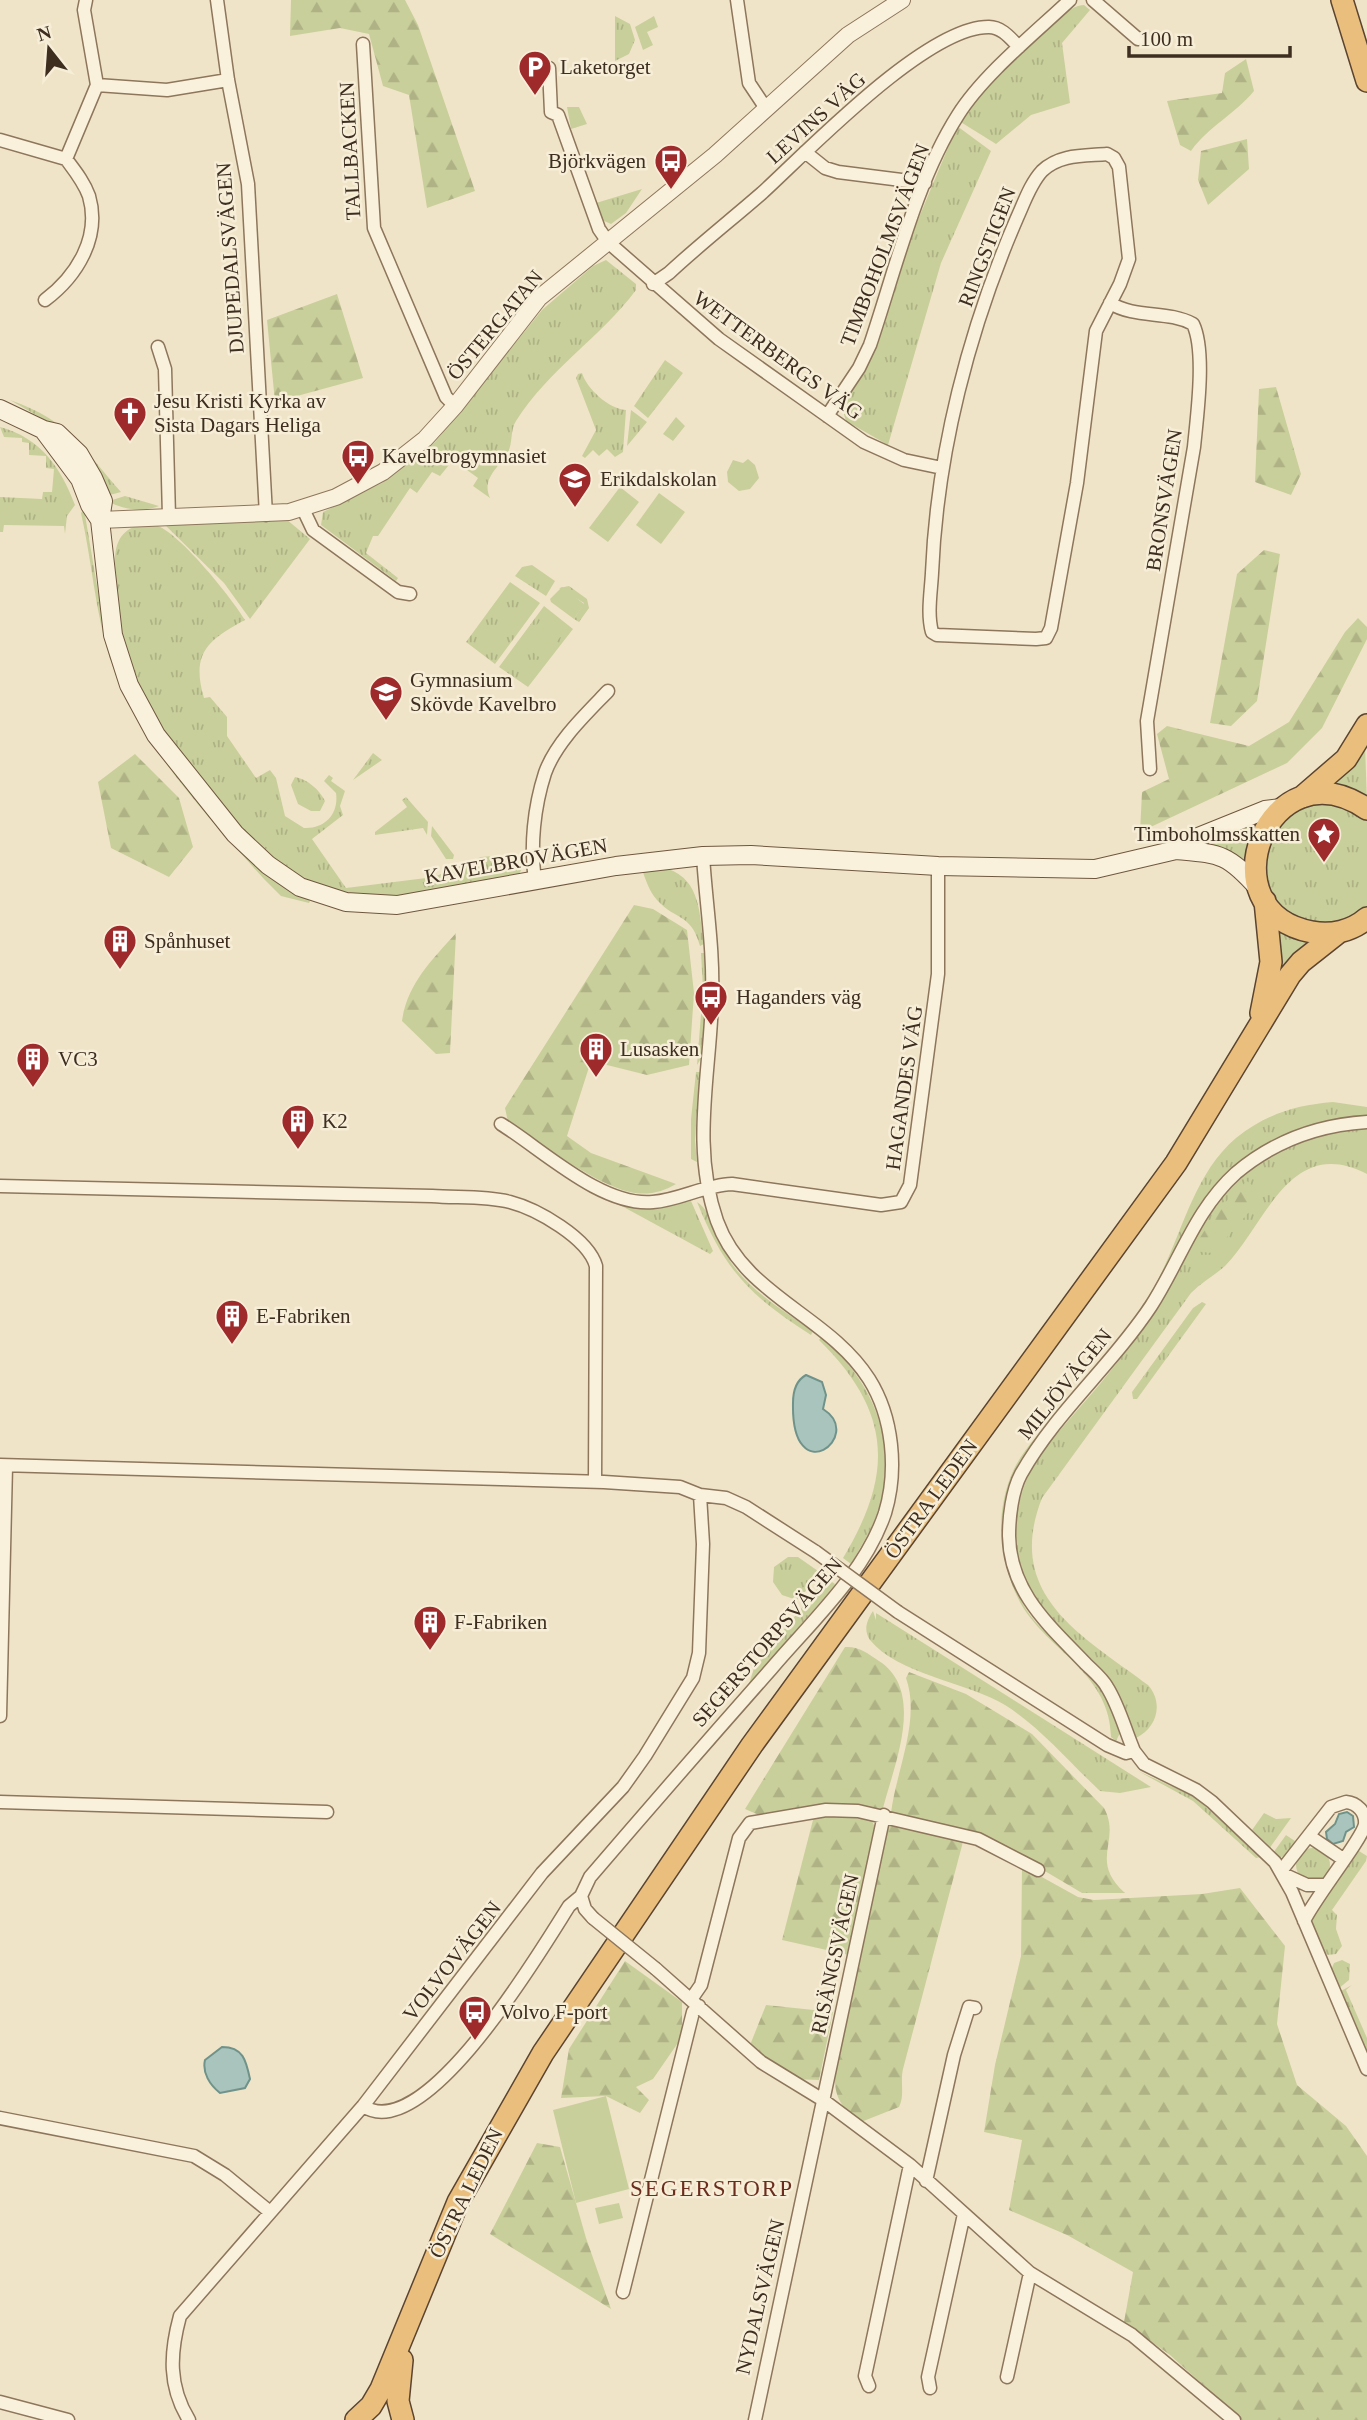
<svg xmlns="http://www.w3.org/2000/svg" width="1367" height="2420" font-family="'Times New Roman',serif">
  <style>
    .grass { fill: url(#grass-tufts) }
    .forest { fill: url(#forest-firs) }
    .park { fill: #c9cf9b }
    .water { fill: #a9c4bc; stroke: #6f938a; stroke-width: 2 }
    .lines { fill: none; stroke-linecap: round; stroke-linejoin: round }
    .minor-casing { stroke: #8d765c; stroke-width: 15 }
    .tertiary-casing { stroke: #8d765c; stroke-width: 18 }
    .secondary-casing { stroke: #6f573f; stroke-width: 20 }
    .trunk-casing { stroke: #5b4430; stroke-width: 24 }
    .minor { stroke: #faf1dc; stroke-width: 12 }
    .tertiary { stroke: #faf1dc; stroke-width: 16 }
    .secondary { stroke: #faf1dc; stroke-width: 18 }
    .trunk { stroke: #eabe7c; stroke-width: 21 }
    .minor-bridge-casing { stroke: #8d765c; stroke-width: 15; stroke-linecap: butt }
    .minor-bridge { stroke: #faf1dc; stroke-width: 12 }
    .labels { text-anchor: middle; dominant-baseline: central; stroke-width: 5; stroke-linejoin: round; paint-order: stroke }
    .poi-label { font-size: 21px; fill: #3d2e20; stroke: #f7eed8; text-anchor: start }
    .street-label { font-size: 21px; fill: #3d2e20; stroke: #f7eed8 }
    .neighbourhood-label { font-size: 23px; letter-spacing: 2px; fill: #6b2e1e; stroke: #f7eed8 }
  </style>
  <defs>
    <pattern id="grass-tufts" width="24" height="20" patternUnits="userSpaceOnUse" patternTransform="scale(1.75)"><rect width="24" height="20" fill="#c9cf9b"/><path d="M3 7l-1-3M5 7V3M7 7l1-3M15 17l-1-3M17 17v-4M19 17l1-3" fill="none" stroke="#aeb285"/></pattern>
    <pattern id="forest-firs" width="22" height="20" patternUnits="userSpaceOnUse" patternTransform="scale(1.75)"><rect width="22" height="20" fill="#c9cf9b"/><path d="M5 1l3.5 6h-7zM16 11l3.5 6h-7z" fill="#aeb285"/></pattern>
  </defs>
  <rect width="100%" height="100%" fill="#f0e4c8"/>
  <!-- grass -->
  <path class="grass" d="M1084 5 1090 10 1062 43 1070 103 1031 115 996 144 959 121C977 96 1056 5 1084 5Z
    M615 16 630 24 635 40 629 54 615 61Z
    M567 107H579L587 124 571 129Z
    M957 126 991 151 941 263 888 445 846 421 841 405Z
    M642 189 626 213 611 224 602 220 596 203Z
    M606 260 636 284V290C601 337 548 370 516 421 510 430 513 443 508 452 499 468 481 478 490 498L473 486 478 478 453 460 440 476 432 472 417 493 410 488 378 536H373L366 553 398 578 396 581 321 525 323 512 382 483 435 442 542 310 593 266Z
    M665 360 683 373 648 418 634 406Z
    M582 373C587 389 609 409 626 410L623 452 615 457 607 449 599 456 593 450 585 458 582 456 596 430 576 378 578 374Z
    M10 400C70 421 82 448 121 492L106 496 55 426Z
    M631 410 647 422 627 446Z
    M0 427C41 438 61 468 75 505L67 516 65 534 64 526 4 525 3 532H0V497L42 499 43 492H52L54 469 46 468V456L29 455V443L22 442V438L4 437Z
    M125 496 159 506C146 512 120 510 109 501Z
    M84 509 103 621 207 809 264 873 310 901 309 903 281 896 264 879C207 816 137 742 110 659 95 612 92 561 81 513Z
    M286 519 310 539 250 619 224 583 163 523 258 522Z
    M142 524C146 524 154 524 158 526 181 535 232 598 245 620 207 640 191 654 204 698L210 697 227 717V736L256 778 270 770 276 778 285 816 304 828C325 829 339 814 336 793L324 781 329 775 333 778 331 781 345 791 340 806 343 815 312 839 346 888 434 877 481 857 516 854 525 863 517 878C466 888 395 910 344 897 284 881 248 838 210 791 158 726 110 661 114 573 115 549 115 531 142 524Z
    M532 565 555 581 546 596 515 576 522 567Z
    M510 582 540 603 495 664 466 642Z
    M569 586 587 599 589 608 579 622 574 619 584 603 559 588Z
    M544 606 573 629 528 687 499 667Z
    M1365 744 1367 803 1330 790 1332 780Z
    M373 753 382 760 353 780Z
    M295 777C307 779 320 790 325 801L320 811H311L298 804 291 785Z
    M406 797 428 822 427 835 423 828 375 835V832L407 807 402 800Z
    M1331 800 1367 817V911L1327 928 1287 916 1263 883 1264 841 1291 809Z
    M1267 814 1250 866 1195 845Z
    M432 826 454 855 453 859H446L431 836Z
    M668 869C701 880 699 914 704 944L700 946C691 913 676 921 657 900 649 891 646 880 642 870Z
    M1279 923 1324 937 1275 986Z
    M701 953H705L707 977 703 1055 697 1065 703 989Z
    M696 1072H700L695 1140 697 1162 691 1159V1119Z
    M1333 1102 1367 1107V1117C1291 1122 1223 1161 1185 1229 1173 1250 1165 1274 1152 1295 1108 1363 1056 1428 1008 1493 1011 1523 1008 1557 1015 1585 1025 1625 1070 1650 1095 1680 1107 1696 1113 1715 1120 1733L1116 1741 1111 1737C1110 1676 1054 1654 1024 1609 1012 1590 1005 1566 1002 1544 999 1520 1003 1493 1013 1471 1024 1447 1045 1428 1061 1408 1091 1371 1124 1335 1149 1295 1181 1245 1189 1178 1236 1138 1266 1114 1296 1105 1333 1102Z
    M1367 1128V1174C1290 1134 1266 1224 1225 1266 1215 1275 1201 1283 1191 1293L1042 1498C1004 1595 1081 1635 1148 1685 1164 1703 1157 1728 1136 1738 1121 1722 1118 1694 1105 1676 1087 1651 1060 1633 1041 1610 1004 1566 1011 1504 1037 1457 1072 1415 1116 1370 1144 1324 1165 1291 1180 1254 1201 1221 1239 1165 1300 1132 1367 1128Z
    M691 1201 713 1251 710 1254 618 1204 646 1209Z
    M697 1202C714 1213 720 1246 732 1264 753 1293 784 1311 813 1331L811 1335C749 1295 725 1271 697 1202Z
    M1202 1302 1206 1304 1137 1399H1133L1132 1392 1193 1308Z
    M821 1337C870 1378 897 1436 881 1501 876 1524 862 1544 851 1564L843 1558C894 1473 892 1412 819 1340Z
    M788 1557H798L818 1571 814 1573 822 1574 797 1600 782 1595 773 1582 774 1567Z
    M826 1578 835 1584 833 1588 749 1684 755 1665Z
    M873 1611 876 1620V1613L1151 1787 1120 1793 1100 1791C1070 1763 1040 1727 1005 1705 969 1683 897 1674 870 1640 863 1630 867 1620 873 1611Z
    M1138 1771 1195 1797 1261 1857 1256 1858 1193 1801Z
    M1264 1813 1276 1819 1291 1818 1269 1849 1252 1830Z
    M1286 1835 1295 1841 1296 1846 1288 1856 1280 1857 1273 1853Z
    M1296 1865a17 17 0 1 1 34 0a17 17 0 1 1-34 0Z
    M1359 1851 1367 1856 1366 1861 1332 1910 1337 1915 1336 1929 1342 1946 1336 1954 1328 1955C1317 1949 1310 1925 1312 1913L1354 1852Z
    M1342 1960 1350 1964 1349 1980 1338 1989 1331 1970 1334 1963Z
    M1352 1985 1346 1990 1367 2038V2055L1339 1992Z"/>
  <!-- forest -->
  <path class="forest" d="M291 0H405L418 25 475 191 427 208 409 95 383 86 369 34 340 28 290 36Z
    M1246 59 1254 91C1235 114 1208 127 1191 151L1180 145 1167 101 1222 93 1225 73Z
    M1247 139 1249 169 1208 205 1198 180 1201 151Z
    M337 294 363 378 275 402 267 320Z
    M1276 387 1301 474 1291 495 1255 482 1259 389Z
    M1264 550 1280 554 1257 701 1231 726 1210 723 1237 574Z
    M1358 618 1367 627V639L1322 728 1287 763 1140 832 1142 792 1169 779 1157 734 1167 726 1249 746 1289 722 1345 632Z
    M135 754 179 798 193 847 169 877 111 848 98 782Z
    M634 905 653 909 687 930 694 993 689 1065 647 1075 591 1061 567 1136 591 1153 676 1184C663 1192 647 1196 630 1192 594 1184 541 1143 508 1122L505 1108Z
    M456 933 450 1053 436 1054 402 1021C407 984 432 960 456 933Z
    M1247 1181 1264 1195 1213 1253 1192 1251C1208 1224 1223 1201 1247 1181Z
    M845 1647C859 1646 867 1653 879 1661 927 1692 893 1767 882 1812L814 1808 759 1815 745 1809Z
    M909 1672 966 1694 1032 1734 1104 1808C1122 1841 1088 1860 1125 1893H1082L1009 1850 891 1813C896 1771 921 1720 906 1678Z
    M856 1814 871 1819 877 1831 849 1955 782 1940 814 1816Z
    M890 1820 964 1838 903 2069C900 2082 905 2095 899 2107L861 2122C837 2104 835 2097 834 2067Z
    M1022 1866 1078 1897 1094 1900 1202 1894 1240 1888 1285 1946 1277 2024 1297 2085 1346 2126 1367 2156V2420H1242L1170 2355 1124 2322 1133 2272 1067 2235 1009 2210 1022 2140 984 2132 995 2065 1021 1956Z
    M625 1961 682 2002V2037L653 2079 636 2087 649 2100 640 2113 606 2096 561 2098 569 2049Z
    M766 2005 833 2012 819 2080 793 2079 750 2045Z
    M537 2143 560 2147 586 2238 611 2309 490 2234Z"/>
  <!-- park -->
  <path class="park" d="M654 16 658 27 647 32 653 45 643 50 635 27Z
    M676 417 685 426 673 441 663 434Z
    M748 459 755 465 759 478 750 489 739 491 728 482 727 472 733 460 743 463Z
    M620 487 639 502 608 542 589 528Z
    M659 493 685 512 661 544 636 525Z
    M562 587 584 604 574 619 551 602 550 599Z
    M546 613 567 628 543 660 522 644Z
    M606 2096 629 2189 576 2203 553 2110Z
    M619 2203 623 2218 599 2224 595 2208Z"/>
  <!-- water -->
  <path class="water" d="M806 1375 822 1382 826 1395 823 1409C866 1436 791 1493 793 1403 793 1392 795 1381 806 1375Z
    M1347 1812 1353 1816 1354 1827 1346 1832 1343 1841 1333 1844 1327 1839 1326 1832 1335 1824 1339 1814Z
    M222 2047C243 2047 246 2060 250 2079L245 2088 220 2093C210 2085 202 2073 205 2060Z"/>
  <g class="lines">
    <defs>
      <path id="minor" d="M217 0 228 80 248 184 266 515
        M737 0 749 83 765 107
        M1093 0 1138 39
        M363 44 374 228 446 397 455 406
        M549 68 551 112 558 115 599 229 608 242 719 339 864 442 904 460 942 468
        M97 85 167 90 228 80
        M0 140 66 159C75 171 84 182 89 196 101 237 77 276 45 300
        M805 152 825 168 838 172 925 183
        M1107 154 1114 158 1119 167 1129 259 1120 284 1096 331 1077 483 1051 628 1046 638 1036 639 937 635 932 632C927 614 931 592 932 573 937 452 969 329 1017 218 1024 203 1030 184 1042 171 1060 154 1084 156 1107 154Z
        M66 159 97 85 84 10 86 0
        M653 284 669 273C699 245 731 220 762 193 808 151 927 26 989 27 1002 27 1011 39 1019 47
        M1110 303C1136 319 1167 310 1193 324 1206 351 1197 416 1194 447L1147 721 1150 769
        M158 347 165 369 169 516
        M827 416 859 368 870 345C895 271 916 181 958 115 983 75 1035 33 1070 0
        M303 509 313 530 398 592 410 594
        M535 881C530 846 534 807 545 773 556 742 586 714 608 691
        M501 1124C543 1150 602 1207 653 1202 680 1200 704 1185 732 1184L881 1205 901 1202 910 1185 938 974V866
        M0 1186 432 1196C457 1198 485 1196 510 1202 537 1209 588 1238 596 1266L595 1482
        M0 1465 604 1482 680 1487 700 1495 726 1498 746 1507 816 1552
        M898 1612 1107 1745 1126 1753 1134 1751 1144 1764 1196 1790 1212 1802 1275 1862 1292 1892 1367 2069
        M0 1716 6 1466
        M1134 1751C1125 1730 1119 1706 1107 1687 1102 1678 1093 1671 1086 1664 1050 1626 1010 1593 1009 1536 1009 1517 1012 1491 1021 1474 1056 1412 1112 1365 1151 1306 1180 1261 1195 1210 1236 1173 1274 1141 1318 1125 1367 1122
        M0 1802 327 1812
        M1309 1836 1343 1859
        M1281 1871 1331 1807 1346 1802C1357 1803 1366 1812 1365 1824 1363 1838 1314 1899 1304 1921
        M1283 1874 1307 1885H1324
        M593 1918 585 1909 581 1896 590 1877C650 1807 711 1737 772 1668 812 1621 865 1573 885 1513 898 1470 893 1417 869 1379 828 1315 744 1296 717 1221 691 1147 710 1075 712 1000 714 951 706 904 703 856
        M656 1969 761 2062 823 2100 910 2165 1030 2273 1132 2335 1234 2420
        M692 1998 701 1985 739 1838 750 1823 826 1810 858 1811 978 1839 1038 1870
        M363 2106C425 2147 541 1950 569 1906L581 1896
        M0 2118 194 2156 225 2175 270 2212
        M926 2181 954 2055 969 2007 975 2008
        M623 2292 693 2012 699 2006
        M1007 2377 1030 2273
        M869 2386 865 2376 910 2165
        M930 2388 928 2377 964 2214
        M0 2402 68 2420
        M189 2420C168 2386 170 2353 180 2316L363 2106 542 1873 623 1787 645 1756 693 1678 699 1653 703 1544 700 1495
        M755 2420 884 1815"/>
      <path id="tertiary" d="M100 520 289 512 336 497 383 472 425 439 455 406 539 298 715 155 848 35 902 0"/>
      <path id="secondary" d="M0 409 44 430 57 433 79 454 93 478 103 501 100 520 113 635 129 685 156 735 235 834 268 865 300 887 346 902 397 905 616 866 703 856 751 855 938 866 1095 869 1176 850 1193 839 1265 810 1281 808
        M45 432 80 479 90 505 100 520
        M1176 850C1220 854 1227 853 1258 888"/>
      <path id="trunk" d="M1342 0 1367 81
        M1302 797 1346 759 1367 725
        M1367 809C1268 742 1203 912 1312 932 1331 936 1352 931 1367 918
        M1261 1013 1271 962 1265 901
        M402 2360 398 2401 403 2420
        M356 2420 371 2406 381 2389 458 2202 543 2053 752 1745 1176 1163 1290 975 1301 962 1339 932"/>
    </defs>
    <!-- minor casing -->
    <use href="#minor" class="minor-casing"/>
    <!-- tertiary casing -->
    <use href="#tertiary" class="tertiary-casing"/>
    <!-- secondary casing -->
    <use href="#secondary" class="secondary-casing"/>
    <!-- trunk casing -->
    <use href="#trunk" class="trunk-casing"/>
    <!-- minor -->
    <use href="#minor" class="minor"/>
    <!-- tertiary -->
    <use href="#tertiary" class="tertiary"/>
    <!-- secondary -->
    <use href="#secondary" class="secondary"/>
    <!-- trunk -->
    <use href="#trunk" class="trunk"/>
    <defs>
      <path id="minor-bridge" d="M816 1552 898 1612
        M593 1918 656 1969"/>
    </defs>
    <!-- minor-bridge casing -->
    <use href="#minor-bridge" class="minor-bridge-casing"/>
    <!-- minor-bridge -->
    <use href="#minor-bridge" class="minor-bridge"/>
  </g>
  <!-- icons -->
  <defs>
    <symbol id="parking-pin" viewBox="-11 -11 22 30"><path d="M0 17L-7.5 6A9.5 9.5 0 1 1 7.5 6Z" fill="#9e2a2b" stroke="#f7eed8"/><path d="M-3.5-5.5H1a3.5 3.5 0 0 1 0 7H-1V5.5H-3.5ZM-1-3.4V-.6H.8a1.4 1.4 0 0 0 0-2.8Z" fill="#fff"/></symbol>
    <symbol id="bus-pin" viewBox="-11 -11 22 30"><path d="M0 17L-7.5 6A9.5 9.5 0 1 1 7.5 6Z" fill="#9e2a2b" stroke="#f7eed8"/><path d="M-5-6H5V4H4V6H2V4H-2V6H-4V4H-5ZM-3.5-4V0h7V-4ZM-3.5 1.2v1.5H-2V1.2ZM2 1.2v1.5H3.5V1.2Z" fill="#fff"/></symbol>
    <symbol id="church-pin" viewBox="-11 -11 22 30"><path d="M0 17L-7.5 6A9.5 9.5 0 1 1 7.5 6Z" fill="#9e2a2b" stroke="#f7eed8"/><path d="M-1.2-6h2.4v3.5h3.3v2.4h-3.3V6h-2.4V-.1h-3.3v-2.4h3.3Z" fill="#fff"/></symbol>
    <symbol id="school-pin" viewBox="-11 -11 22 30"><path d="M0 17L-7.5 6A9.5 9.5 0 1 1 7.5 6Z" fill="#9e2a2b" stroke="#f7eed8"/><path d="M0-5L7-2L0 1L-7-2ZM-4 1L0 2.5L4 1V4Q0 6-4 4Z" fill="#fff"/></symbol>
    <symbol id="sight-pin" viewBox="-11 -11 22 30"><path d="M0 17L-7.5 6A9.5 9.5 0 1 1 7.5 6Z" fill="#9e2a2b" stroke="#f7eed8"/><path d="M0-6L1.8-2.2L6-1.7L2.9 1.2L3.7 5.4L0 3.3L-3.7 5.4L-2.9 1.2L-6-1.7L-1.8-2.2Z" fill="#fff"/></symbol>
    <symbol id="building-pin" viewBox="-11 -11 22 30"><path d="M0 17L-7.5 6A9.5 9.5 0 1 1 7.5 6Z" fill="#9e2a2b" stroke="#f7eed8"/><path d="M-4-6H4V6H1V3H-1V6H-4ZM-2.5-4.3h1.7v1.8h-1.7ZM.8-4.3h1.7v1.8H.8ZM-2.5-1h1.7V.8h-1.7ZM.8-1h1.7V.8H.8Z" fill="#fff"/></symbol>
  </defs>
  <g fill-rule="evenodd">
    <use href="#parking-pin" x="516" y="48" width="38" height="52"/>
    <use href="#bus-pin" x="652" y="142" width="38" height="52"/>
    <use href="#church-pin" x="111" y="394" width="38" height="52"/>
    <use href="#bus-pin" x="339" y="437" width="38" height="52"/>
    <use href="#school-pin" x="556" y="460" width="38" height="52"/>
    <use href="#school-pin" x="367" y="673" width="38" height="52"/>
    <use href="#sight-pin" x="1305" y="815" width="38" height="52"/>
    <use href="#building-pin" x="101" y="922" width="38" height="52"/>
    <use href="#bus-pin" x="692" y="978" width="38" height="52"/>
    <use href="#building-pin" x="577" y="1030" width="38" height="52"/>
    <use href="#building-pin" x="14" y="1040" width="38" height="52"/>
    <use href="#building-pin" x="279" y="1102" width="38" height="52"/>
    <use href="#building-pin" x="213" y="1297" width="38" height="52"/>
    <use href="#building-pin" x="411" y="1603" width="38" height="52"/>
    <use href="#bus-pin" x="456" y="1993" width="38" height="52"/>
  </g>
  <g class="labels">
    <!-- poi labels -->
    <g class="poi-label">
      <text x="560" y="67">Laketorget</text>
      <text x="646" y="161" text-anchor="end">Björkvägen</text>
      <text x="154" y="401">Jesu Kristi Kyrka av<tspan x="154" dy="24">Sista Dagars Heliga</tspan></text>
      <text x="382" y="456">Kavelbrogymnasiet</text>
      <text x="600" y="479">Erikdalskolan</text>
      <text x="410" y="680">Gymnasium<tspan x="410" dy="24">Skövde Kavelbro</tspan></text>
      <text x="1300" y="834" text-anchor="end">Timboholmsskatten</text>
      <text x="144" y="941">Spånhuset</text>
      <text x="736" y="997">Haganders väg</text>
      <text x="620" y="1049">Lusasken</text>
      <text x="58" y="1059">VC3</text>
      <text x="322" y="1121">K2</text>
      <text x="256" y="1316">E-Fabriken</text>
      <text x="454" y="1622">F-Fabriken</text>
      <text x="500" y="2012">Volvo F-port</text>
    </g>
    <!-- street labels -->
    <g class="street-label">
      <text transform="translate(816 118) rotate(-42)">LEVINS VÄG</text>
      <text transform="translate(350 151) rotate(-93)">TALLBACKEN</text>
      <text transform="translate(885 245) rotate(-69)">TIMBOHOLMSVÄGEN</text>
      <text transform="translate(987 247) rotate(-69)">RINGSTIGEN</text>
      <text transform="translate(230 258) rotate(-94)">DJUPEDALSVÄGEN</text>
      <text transform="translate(495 325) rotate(-50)">ÖSTERGATAN</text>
      <text transform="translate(778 355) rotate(36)">WETTERBERGS VÄG</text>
      <text transform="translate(1164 500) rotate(-81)">BRONSVÄGEN</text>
      <text transform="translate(516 861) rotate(-10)">KAVELBROVÄGEN</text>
      <text transform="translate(904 1088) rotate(-82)">HAGANDES VÄG</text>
      <text transform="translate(1065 1384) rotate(-51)">MILJÖVÄGEN</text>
      <text transform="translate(931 1499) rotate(-54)">ÖSTRA LEDEN</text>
      <text transform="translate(767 1642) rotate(-49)">SEGERSTORPSVÄGEN</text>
      <text transform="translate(835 1954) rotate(-78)">RISÄNGSVÄGEN</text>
      <text transform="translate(452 1961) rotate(-52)">VOLVOVÄGEN</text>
      <text transform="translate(466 2193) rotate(-64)">ÖSTRA LEDEN</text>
      <text transform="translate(760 2297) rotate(-77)">NYDALSVÄGEN</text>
    </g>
    <!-- neighbourhood labels -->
    <g class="neighbourhood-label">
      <text x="712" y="2188">SEGERSTORP</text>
    </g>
  </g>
  <!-- north arrow -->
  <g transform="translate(49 49) rotate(343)" stroke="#f7eed8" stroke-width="5" paint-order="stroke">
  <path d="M0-5L12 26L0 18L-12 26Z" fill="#3d2e20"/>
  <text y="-10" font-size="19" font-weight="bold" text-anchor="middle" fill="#3d2e20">N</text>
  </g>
  <!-- scale -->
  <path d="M1129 46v10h161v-10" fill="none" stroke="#3d2e20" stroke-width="3.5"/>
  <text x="1140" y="46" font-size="21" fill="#3d2e20" stroke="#f7eed8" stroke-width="5" paint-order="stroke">100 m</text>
</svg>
